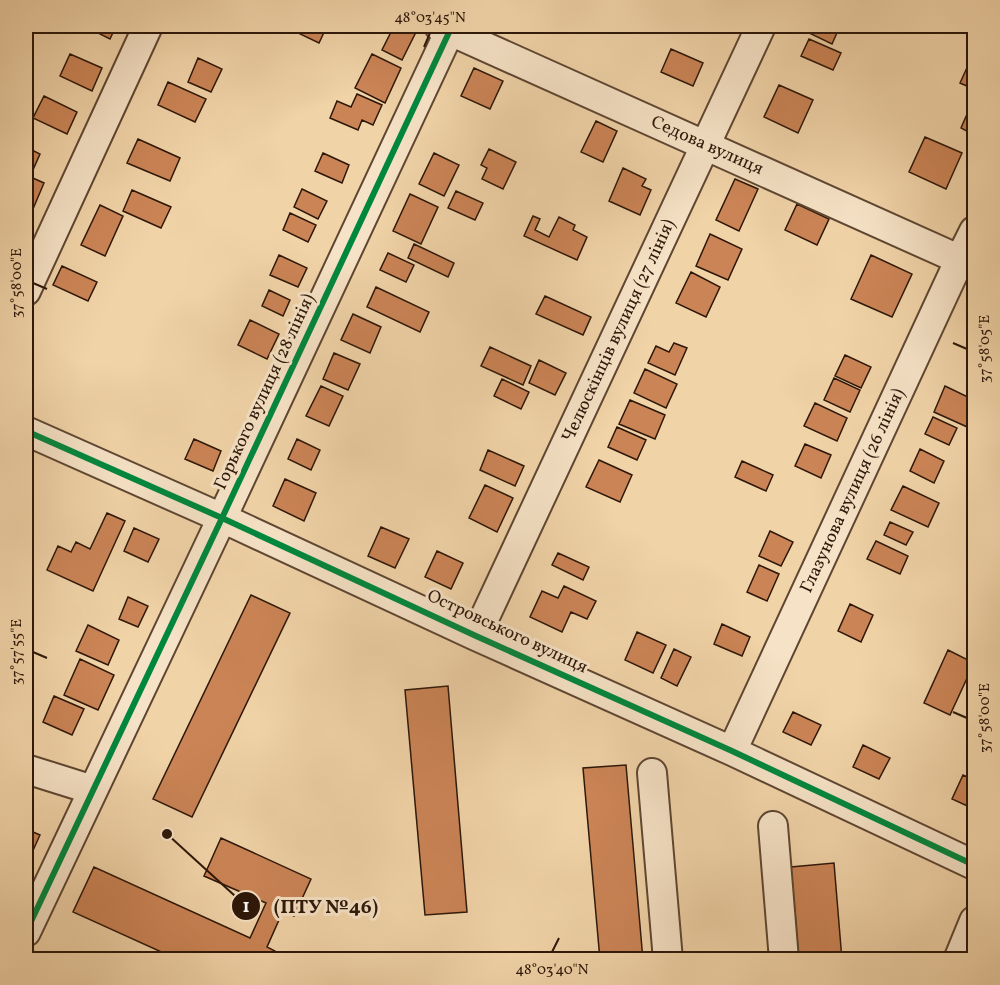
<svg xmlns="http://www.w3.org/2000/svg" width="1000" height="985" font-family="Vollkorn,serif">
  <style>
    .building { fill: #cb8456; stroke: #2d1709; stroke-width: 1.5 }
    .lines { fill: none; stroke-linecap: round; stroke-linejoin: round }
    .minor-casing { stroke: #5e4631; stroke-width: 32 }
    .minor { stroke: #f6e2c6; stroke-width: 28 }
    .cycleway-casing { stroke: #f6e2c6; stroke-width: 10 }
    .cycleway { stroke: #00873e; stroke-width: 6 }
    .ticks { fill: none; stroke: #2d1709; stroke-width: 2 }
    .labels { text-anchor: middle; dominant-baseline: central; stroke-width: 6; stroke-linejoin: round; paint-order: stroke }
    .street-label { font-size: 18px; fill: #2d1709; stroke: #f6e2c6 }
    .leader { fill: none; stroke: #2d1709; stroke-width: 2 }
    .callout-dot { fill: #2d1709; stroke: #f6e2c6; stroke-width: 2 }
    .mark-label { font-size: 18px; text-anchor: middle; font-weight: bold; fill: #fff }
    .callout-label { font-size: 20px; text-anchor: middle; font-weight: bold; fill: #2d1709; stroke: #f6e2c6; stroke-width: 6; stroke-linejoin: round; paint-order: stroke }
    .neatline { fill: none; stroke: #2d1709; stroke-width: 2 }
    .ticks-label { font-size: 15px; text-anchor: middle; fill: #2d1709 }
  </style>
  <rect width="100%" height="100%" fill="#f1d3a8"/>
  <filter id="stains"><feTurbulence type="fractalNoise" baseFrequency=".00333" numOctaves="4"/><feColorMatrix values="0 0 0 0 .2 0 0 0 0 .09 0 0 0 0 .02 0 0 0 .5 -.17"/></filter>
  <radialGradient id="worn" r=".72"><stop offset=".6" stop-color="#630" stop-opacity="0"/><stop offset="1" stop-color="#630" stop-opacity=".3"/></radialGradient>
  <!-- building -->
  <path class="building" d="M89 26H116L110 39 88 28Z
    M301 26H327L319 43 298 33Z
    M394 26H408L417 30 402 60 382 50Z
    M810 26H840L832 44 807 32Z
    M809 39 841 53 833 70 801 56Z
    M671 49 703 63 693 86 661 72Z
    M70 54 102 68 92 91 60 76Z
    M372 54 401 68 385 103 355 88Z
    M198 58 222 69 211 92 188 82Z
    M971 59 974 60V89L960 83Z
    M474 68 503 81 490 109 461 96Z
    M168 82 206 99 195 122 158 105Z
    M779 85 813 100 798 133 764 117Z
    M357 94 382 105 373 125 362 120 358 130 330 118 337 101 351 107Z
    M44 96 77 112 67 134 33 118Z
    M971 105 974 107V135L961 128Z
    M596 121 617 131 603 162 581 152Z
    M925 137 962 153 946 189 909 172Z
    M138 139 180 158 170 181 127 163Z
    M26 147 40 154 32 172 26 170Z
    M489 149 516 162 503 189 482 179 487 168 481 165Z
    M323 153 349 165 342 183 315 171Z
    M434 153 459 165 444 196 419 184Z
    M623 168 646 179 642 186 651 190 640 215 609 201Z
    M26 175 44 183 30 216 26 214Z
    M735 179 758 189 739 231 716 220Z
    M302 189 327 201 318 219 294 207Z
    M132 190 171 207 161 228 123 211Z
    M456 191 483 203 475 220 448 208Z
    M410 194 438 207 421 244 393 231Z
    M797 204 829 219 817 245 785 230Z
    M100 205 123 216 105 256 81 245Z
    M290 213 316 225 308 242 283 230Z
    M533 216 540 219 535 230 549 237 559 217 575 225 573 230 587 237 577 260 524 236Z
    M710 234 742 249 728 280 696 266Z
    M414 244 454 263 448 277 408 258Z
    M388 253 414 265 406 282 380 270Z
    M279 255 307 268 298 287 270 275Z
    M871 255 912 274 892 317 851 299Z
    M62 266 97 282 88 301 53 285Z
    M691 272 720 287 706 317 676 303Z
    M376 287 429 312 420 332 367 307Z
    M269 290 290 300 283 316 262 306Z
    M545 296 591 317 583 335 536 314Z
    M353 314 381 327 370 353 341 340Z
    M250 320 279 334 267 359 238 345Z
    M674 343 687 348 675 375 648 363 656 346 669 352Z
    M490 347 531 366 523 385 481 366Z
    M334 353 360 364 348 390 323 379Z
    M845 355 871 367 861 388 835 376Z
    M539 360 566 373 555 395 529 383Z
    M645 369 677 384 666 408 634 393Z
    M834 378 860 390 850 412 824 400Z
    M502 379 529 392 521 409 494 396Z
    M321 386 343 396 329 426 306 416Z
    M945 386 974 400V430L934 412Z
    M630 400 665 415 655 439 619 424Z
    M815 403 847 418 837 441 804 426Z
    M933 417 957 428 949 445 925 434Z
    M617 427 646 440 637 460 608 447Z
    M194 439 221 451 213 471 185 459Z
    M297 439 320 450 311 470 288 459Z
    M805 444 831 455 821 478 795 466Z
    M920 449 944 461 934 483 910 471Z
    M488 450 524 466 515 486 480 470Z
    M599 460 632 475 620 502 586 487Z
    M742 461 773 475 766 491 735 477Z
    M285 479 316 493 304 521 273 506Z
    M485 485 513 498 497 532 469 518Z
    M903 486 939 503 928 527 891 510Z
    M107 513 125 521 93 591 47 570 58 546 71 552 76 542 90 549Z
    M890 522 913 532 906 545 884 535Z
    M381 527 409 539 395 568 368 556Z
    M134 528 159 539 148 562 124 551Z
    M770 531 793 542 781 566 759 556Z
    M876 541 908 556 900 574 867 559Z
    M437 551 463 563 451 589 425 577Z
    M558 553 589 567 583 580 552 565Z
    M759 565 779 574 767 601 747 592Z
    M564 586 596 601 587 619 571 612 562 632 530 617 542 591 558 598Z
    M251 595 290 613 192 817 153 799Z
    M128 597 148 606 138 627 119 619Z
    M850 604 873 615 861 642 838 631Z
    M722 624 750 637 742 656 714 644Z
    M88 625 119 640 108 665 76 651Z
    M637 632 666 645 653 673 625 660Z
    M674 649 691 657 677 686 661 678Z
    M948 650 974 663 950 715 924 703Z
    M80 659 114 675 98 710 64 695Z
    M448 686 467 912 425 915 405 690Z
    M54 696 84 709 72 735 43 722Z
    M793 712 821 725 811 745 783 732Z
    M863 745 890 758 879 779 853 767Z
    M626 765 643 960H600L583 768Z
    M963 775 974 780V809L952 799Z
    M26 829 40 835 26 866Z
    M221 838 311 879 294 916 283 911 267 947 275 951 271 960H179L73 912 94 867 250 938 266 903 204 876Z
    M834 863 842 960H799L791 867Z"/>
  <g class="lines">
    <defs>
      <path id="minor" d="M439 26 974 266
        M26 291 148 26
        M26 431 222 518 476 636 732 751 974 865
        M476 636 761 26
        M732 751 960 259 974 231
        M26 769 93 790
        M652 773 668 960
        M773 826 784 960
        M26 932 222 518 452 26
        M958 960 974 921"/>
    </defs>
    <!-- minor casing -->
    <use href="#minor" class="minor-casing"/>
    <!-- minor -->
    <use href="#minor" class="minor"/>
    <defs>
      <path id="cycleway" d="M26 431 222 518 476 636 732 751 974 865
        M26 932 222 518 452 26"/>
    </defs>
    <!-- cycleway casing -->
    <use href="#cycleway" class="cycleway-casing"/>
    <!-- cycleway -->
    <use href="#cycleway" class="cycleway"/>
  </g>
  <!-- ticks -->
  <path class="ticks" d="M424 47 430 33M33 283 47 289M953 343 967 349M33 652 47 658M953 712 967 718M552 952 559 938"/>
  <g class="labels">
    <!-- street labels -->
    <g class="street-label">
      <text transform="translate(707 146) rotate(24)">Седова вулиця</text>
      <text transform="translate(619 331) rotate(-65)">Челюскінців вулиця (27 лiнiя)</text>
      <text transform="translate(265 392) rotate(-65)">Горького вулиця (28 лiнiя)</text>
      <text transform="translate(853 491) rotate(-65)">Глазунова вулиця (26 лiнiя)</text>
      <text transform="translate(507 632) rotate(25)">Островського вулиця</text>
    </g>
  </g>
  <!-- callouts -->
  <path class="leader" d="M167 834L246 906"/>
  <g class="callout-dot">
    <circle cx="167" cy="834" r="6"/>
    <circle cx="246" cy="906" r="15"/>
  </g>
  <g class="mark-label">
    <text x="246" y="912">1</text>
  </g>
  <g class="callout-label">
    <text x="326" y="913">(ПТУ №46)</text>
  </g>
  <!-- margin -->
  <rect width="1000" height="985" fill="none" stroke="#f1d3a8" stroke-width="66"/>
  <rect x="33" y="33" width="934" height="919" class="neatline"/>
  <g class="ticks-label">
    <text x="430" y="22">48°03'45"N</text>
    <text transform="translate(16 283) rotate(-90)" y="5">37°58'00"E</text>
    <text transform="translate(984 349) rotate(-90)" y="5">37°58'05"E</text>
    <text transform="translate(16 652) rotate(-90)" y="5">37°57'55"E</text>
    <text transform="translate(984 718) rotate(-90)" y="5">37°58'00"E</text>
    <text x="552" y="974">48°03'40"N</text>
  </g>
  <rect width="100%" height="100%" filter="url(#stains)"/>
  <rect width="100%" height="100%" fill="url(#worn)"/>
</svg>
